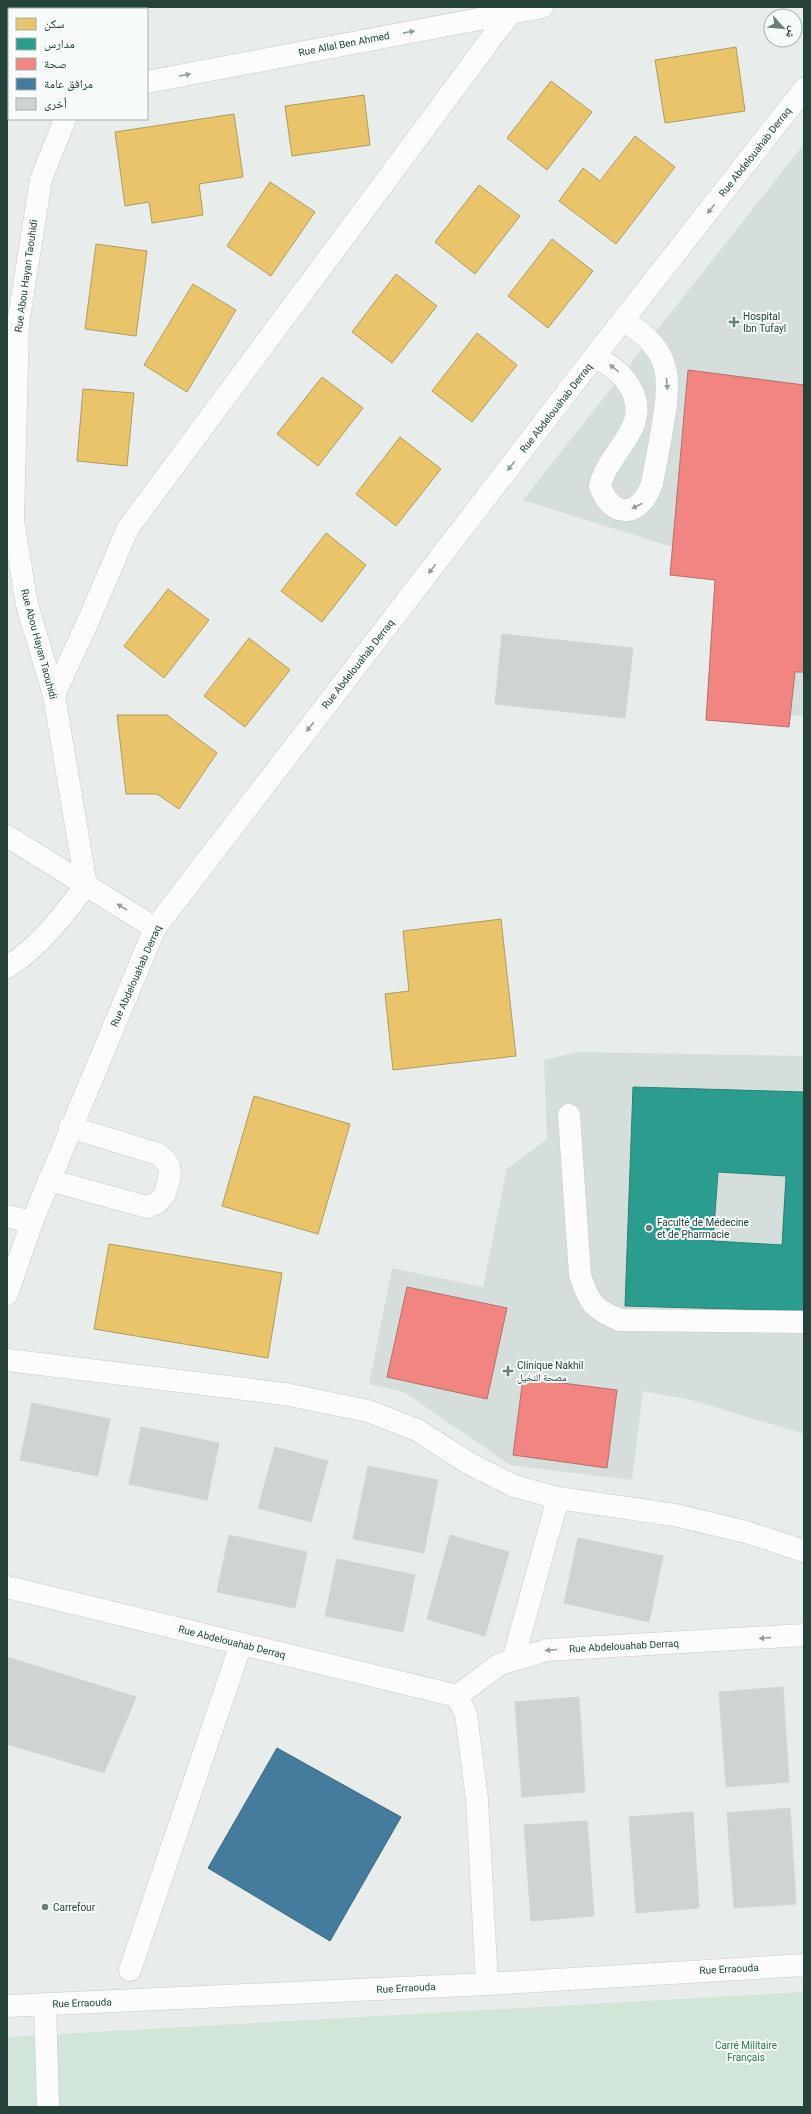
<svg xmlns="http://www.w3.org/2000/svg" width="811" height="2114" font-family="Roboto,'Noto Naskh Arabic',sans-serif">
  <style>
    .built { fill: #d6dedb }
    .green { fill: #d1e6d8 }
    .homes { fill: #e9c46a; stroke: #ae9d5c }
    .schools { fill: #2a9d8f; stroke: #288276; fill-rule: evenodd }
    .health { fill: #f28482; stroke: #b4706c }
    .public { fill: #457b9d; stroke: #3b6a7f }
    .building { fill: #cfd4d2; stroke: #d1d6d4 }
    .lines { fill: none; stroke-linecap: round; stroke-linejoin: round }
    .minor-casing { stroke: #c5cac8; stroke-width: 23 }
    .minor { stroke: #fcfcfc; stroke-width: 22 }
    .oneway { fill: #909f9b }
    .poi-dot { fill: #697e78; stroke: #f7fbf9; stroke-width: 1.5 }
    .labels { text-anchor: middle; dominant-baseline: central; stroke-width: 4; stroke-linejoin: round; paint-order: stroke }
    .street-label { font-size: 10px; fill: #24423a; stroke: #f7fbf9 }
    .poi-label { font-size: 10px; fill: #24423a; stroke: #f7fbf9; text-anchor: start }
    .park-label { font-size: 10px; fill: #2d7a4b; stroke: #f7fbf9 }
  </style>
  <rect width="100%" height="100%" fill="#e8edeb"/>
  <!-- built -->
  <path class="built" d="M804 144V716L790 715 789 727 706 720 715 580 670 575 672 547 523 500Z
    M578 1052 804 1056V1434L691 1400 643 1391 632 1480 510 1465 404 1392 369 1384 392 1268 483 1287 507 1169 547 1139 544 1060Z"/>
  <!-- green -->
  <path class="green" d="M804 1992V2107H7V2037Z"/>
  <!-- homes -->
  <path class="homes" d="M7 7H37L36 9H9V21L7 20Z
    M736 47 745 111 665 123 655 60Z
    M551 81 592 112 547 170 507 138Z
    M364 95 370 145 292 156 285 106Z
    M234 114 243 177 199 184 203 215 152 223 149 202 125 206 115 132Z
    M635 136 675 167 616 244 559 201 583 168 600 181Z
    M270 182 315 212 271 276 227 246Z
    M479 185 520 216 475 274 435 242Z
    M552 239 593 271 548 328 508 296Z
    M96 244 147 251 136 336 85 329Z
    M396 274 437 306 392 363 352 332Z
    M193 284 236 310 187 392 144 365Z
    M477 333 517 365 472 422 432 391Z
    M322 377 363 408 318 466 277 434Z
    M83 389 134 393 127 466 77 461Z
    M400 437 441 469 396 526 356 494Z
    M326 533 366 565 322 622 281 591Z
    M168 589 209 620 164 678 124 646Z
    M249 638 290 670 245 727 204 696Z
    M117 715H167L217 753 179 809 157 794H126Z
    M501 919 516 1056 393 1070 385 994 409 991 403 931Z
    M254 1096 350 1124 318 1234 222 1206Z
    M109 1244 282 1273 268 1358 94 1329Z"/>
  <!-- schools -->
  <path class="schools" d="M633 1087 804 1092V1311L625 1306ZM718 1172 786 1176 782 1245 713 1241Z"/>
  <!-- health -->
  <path class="health" d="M688 370 804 385V672H795L789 727 706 720 715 580 670 575Z
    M407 1287 507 1308 487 1399 387 1377Z
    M523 1378 617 1390 607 1468 513 1455Z"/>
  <!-- public -->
  <path class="public" d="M277 1748 401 1817 330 1941 208 1868Z"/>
  <!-- building -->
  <path class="building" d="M502 634 633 648 625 718 495 704Z
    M32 1403 110 1419 98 1476 20 1460Z
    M141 1427 219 1443 207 1500 129 1484Z
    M275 1447 328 1461 311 1522 258 1508Z
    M368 1466 438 1480 424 1553 353 1539Z
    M229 1535 307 1552 295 1608 217 1592Z
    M450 1535 509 1552 485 1636 427 1619Z
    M578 1538 663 1556 649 1622 564 1603Z
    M337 1559 415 1575 403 1632 325 1616Z
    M7 1657 136 1697 104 1773 7 1744Z
    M783 1687 789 1782 726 1787 719 1692Z
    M579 1697 585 1792 522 1797 515 1702Z
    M790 1808 796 1904 734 1908 727 1813Z
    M693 1812 699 1908 636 1913 629 1817Z
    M587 1821 594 1916 531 1921 524 1825Z"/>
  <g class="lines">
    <defs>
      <path id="minor" d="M96 9 97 7
        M147 82 542 7
        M7 106H9
        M594 357C610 364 623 373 631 389 652 428 608 450 600 486 612 521 642 516 652 483 656 463 660 443 663 423 672 374 669 348 624 321
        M54 695 90 617 128 528 511 12
        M7 836 155 928
        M7 967C38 949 65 913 86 885L54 695 27 605 13 520 18 324 41 179 65 119
        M569 1115 580 1275C589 1303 593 1309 620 1320L804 1322
        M49 1180 147 1207 157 1203 165 1194 170 1174 169 1166 164 1159 158 1154 70 1127
        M7 1216 32 1222
        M7 1294 32 1222 155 928 594 357 804 89
        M7 1360 285 1394 368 1411 417 1430 470 1464 514 1486 558 1498 675 1515 746 1532 804 1551
        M7 1587 457 1696 466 1714 477 1799 487 1984
        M513 1660 558 1498
        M457 1696 500 1664 547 1650 804 1635
        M130 1970 241 1644
        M45 2004 48 2107
        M7 2006 487 1984 804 1965"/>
    </defs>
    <!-- minor casing -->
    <use href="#minor" class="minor-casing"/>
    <!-- minor -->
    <use href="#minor" class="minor"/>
  </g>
  <!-- one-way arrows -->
  <defs><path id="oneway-solid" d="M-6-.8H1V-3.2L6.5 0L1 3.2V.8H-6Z"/></defs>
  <g class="oneway">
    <use href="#oneway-solid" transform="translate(409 32) rotate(-11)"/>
    <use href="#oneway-solid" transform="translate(185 75) rotate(-11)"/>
    <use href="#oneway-solid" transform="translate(711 209) rotate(128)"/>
    <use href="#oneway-solid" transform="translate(614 368) rotate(-141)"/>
    <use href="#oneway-solid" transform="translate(667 384) rotate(85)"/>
    <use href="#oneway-solid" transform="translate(511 466) rotate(128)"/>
    <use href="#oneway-solid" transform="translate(637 506) rotate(153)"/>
    <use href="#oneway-solid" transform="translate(432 569) rotate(128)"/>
    <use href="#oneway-solid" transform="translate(310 727) rotate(128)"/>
    <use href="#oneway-solid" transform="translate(122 907) rotate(-148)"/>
    <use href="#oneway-solid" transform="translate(765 1638) rotate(176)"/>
    <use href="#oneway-solid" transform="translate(551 1650) rotate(175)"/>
  </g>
  <!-- markers -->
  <g class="poi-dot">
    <path d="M732 316h4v4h4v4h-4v4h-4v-4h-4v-4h4z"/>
    <circle cx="649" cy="1228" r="4"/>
    <path d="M506 1365h4v4h4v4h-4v4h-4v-4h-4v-4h4z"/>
    <circle cx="45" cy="1907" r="4"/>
  </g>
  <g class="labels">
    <!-- street labels -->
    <g class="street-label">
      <text transform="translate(344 44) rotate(-11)">Rue Allal Ben Ahmed</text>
      <text transform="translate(755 152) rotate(-52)">Rue Abdelouahab Derraq</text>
      <text transform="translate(26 276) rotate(-82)">Rue Abou Hayan Taouhidi</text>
      <text transform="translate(556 408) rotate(-52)">Rue Abdelouahab Derraq</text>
      <text transform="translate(39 644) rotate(75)">Rue Abou Hayan Taouhidi</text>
      <text transform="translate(358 664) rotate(-52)">Rue Abdelouahab Derraq</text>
      <text transform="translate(136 976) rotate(-66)">Rue Abdelouahab Derraq</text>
      <text transform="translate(232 1642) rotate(14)">Rue Abdelouahab Derraq</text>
      <text transform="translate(624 1646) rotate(-3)">Rue Abdelouahab Derraq</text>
      <text transform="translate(729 1969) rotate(-3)">Rue Erraouda</text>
      <text transform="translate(406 1988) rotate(-3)">Rue Erraouda</text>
      <text transform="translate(82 2003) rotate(-2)">Rue Erraouda</text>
    </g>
    <!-- poi labels -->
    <g class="poi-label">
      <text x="743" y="316">Hospital<tspan x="743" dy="12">Ibn Tufayl</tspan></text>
      <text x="657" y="1222">Faculté de Médecine<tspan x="657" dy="12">et de Pharmacie</tspan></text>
      <text x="517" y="1365">Clinique Nakhil<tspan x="517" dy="12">مصحة النخيل</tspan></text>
      <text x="53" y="1907">Carrefour</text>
    </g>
    <!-- park labels -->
    <g class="park-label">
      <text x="746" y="2045">Carré Militaire<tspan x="746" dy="12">Français</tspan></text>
    </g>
  </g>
  <!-- border -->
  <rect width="811" height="2114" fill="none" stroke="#24423a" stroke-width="16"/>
  <!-- legend -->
  <rect x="8" y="8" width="140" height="112" fill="#f7fbf9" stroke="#a3b1ad"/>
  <rect x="16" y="18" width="20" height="12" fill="#e9c46a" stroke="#a3b1ad"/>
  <text x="44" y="28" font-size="12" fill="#24423a">سكن</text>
  <rect x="16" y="38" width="20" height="12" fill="#2a9d8f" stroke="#a3b1ad"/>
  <text x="44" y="48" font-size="12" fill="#24423a">مدارس</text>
  <rect x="16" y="58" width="20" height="12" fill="#f28482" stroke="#a3b1ad"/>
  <text x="44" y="68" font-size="12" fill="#24423a">صحة</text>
  <rect x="16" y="78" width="20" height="12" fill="#457b9d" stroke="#a3b1ad"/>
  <text x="44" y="88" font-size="12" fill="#24423a">مرافق عامة</text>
  <rect x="16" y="98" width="20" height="12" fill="#cfd4d2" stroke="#a3b1ad"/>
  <text x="44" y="108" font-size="12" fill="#24423a">أخرى</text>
  <!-- north arrow -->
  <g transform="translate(783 28) rotate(117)"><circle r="19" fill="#f7fbf9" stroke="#a3b1ad"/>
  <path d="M0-3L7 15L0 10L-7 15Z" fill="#697e78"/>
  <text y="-6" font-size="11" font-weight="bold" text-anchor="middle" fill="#24423a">ش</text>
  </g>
</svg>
